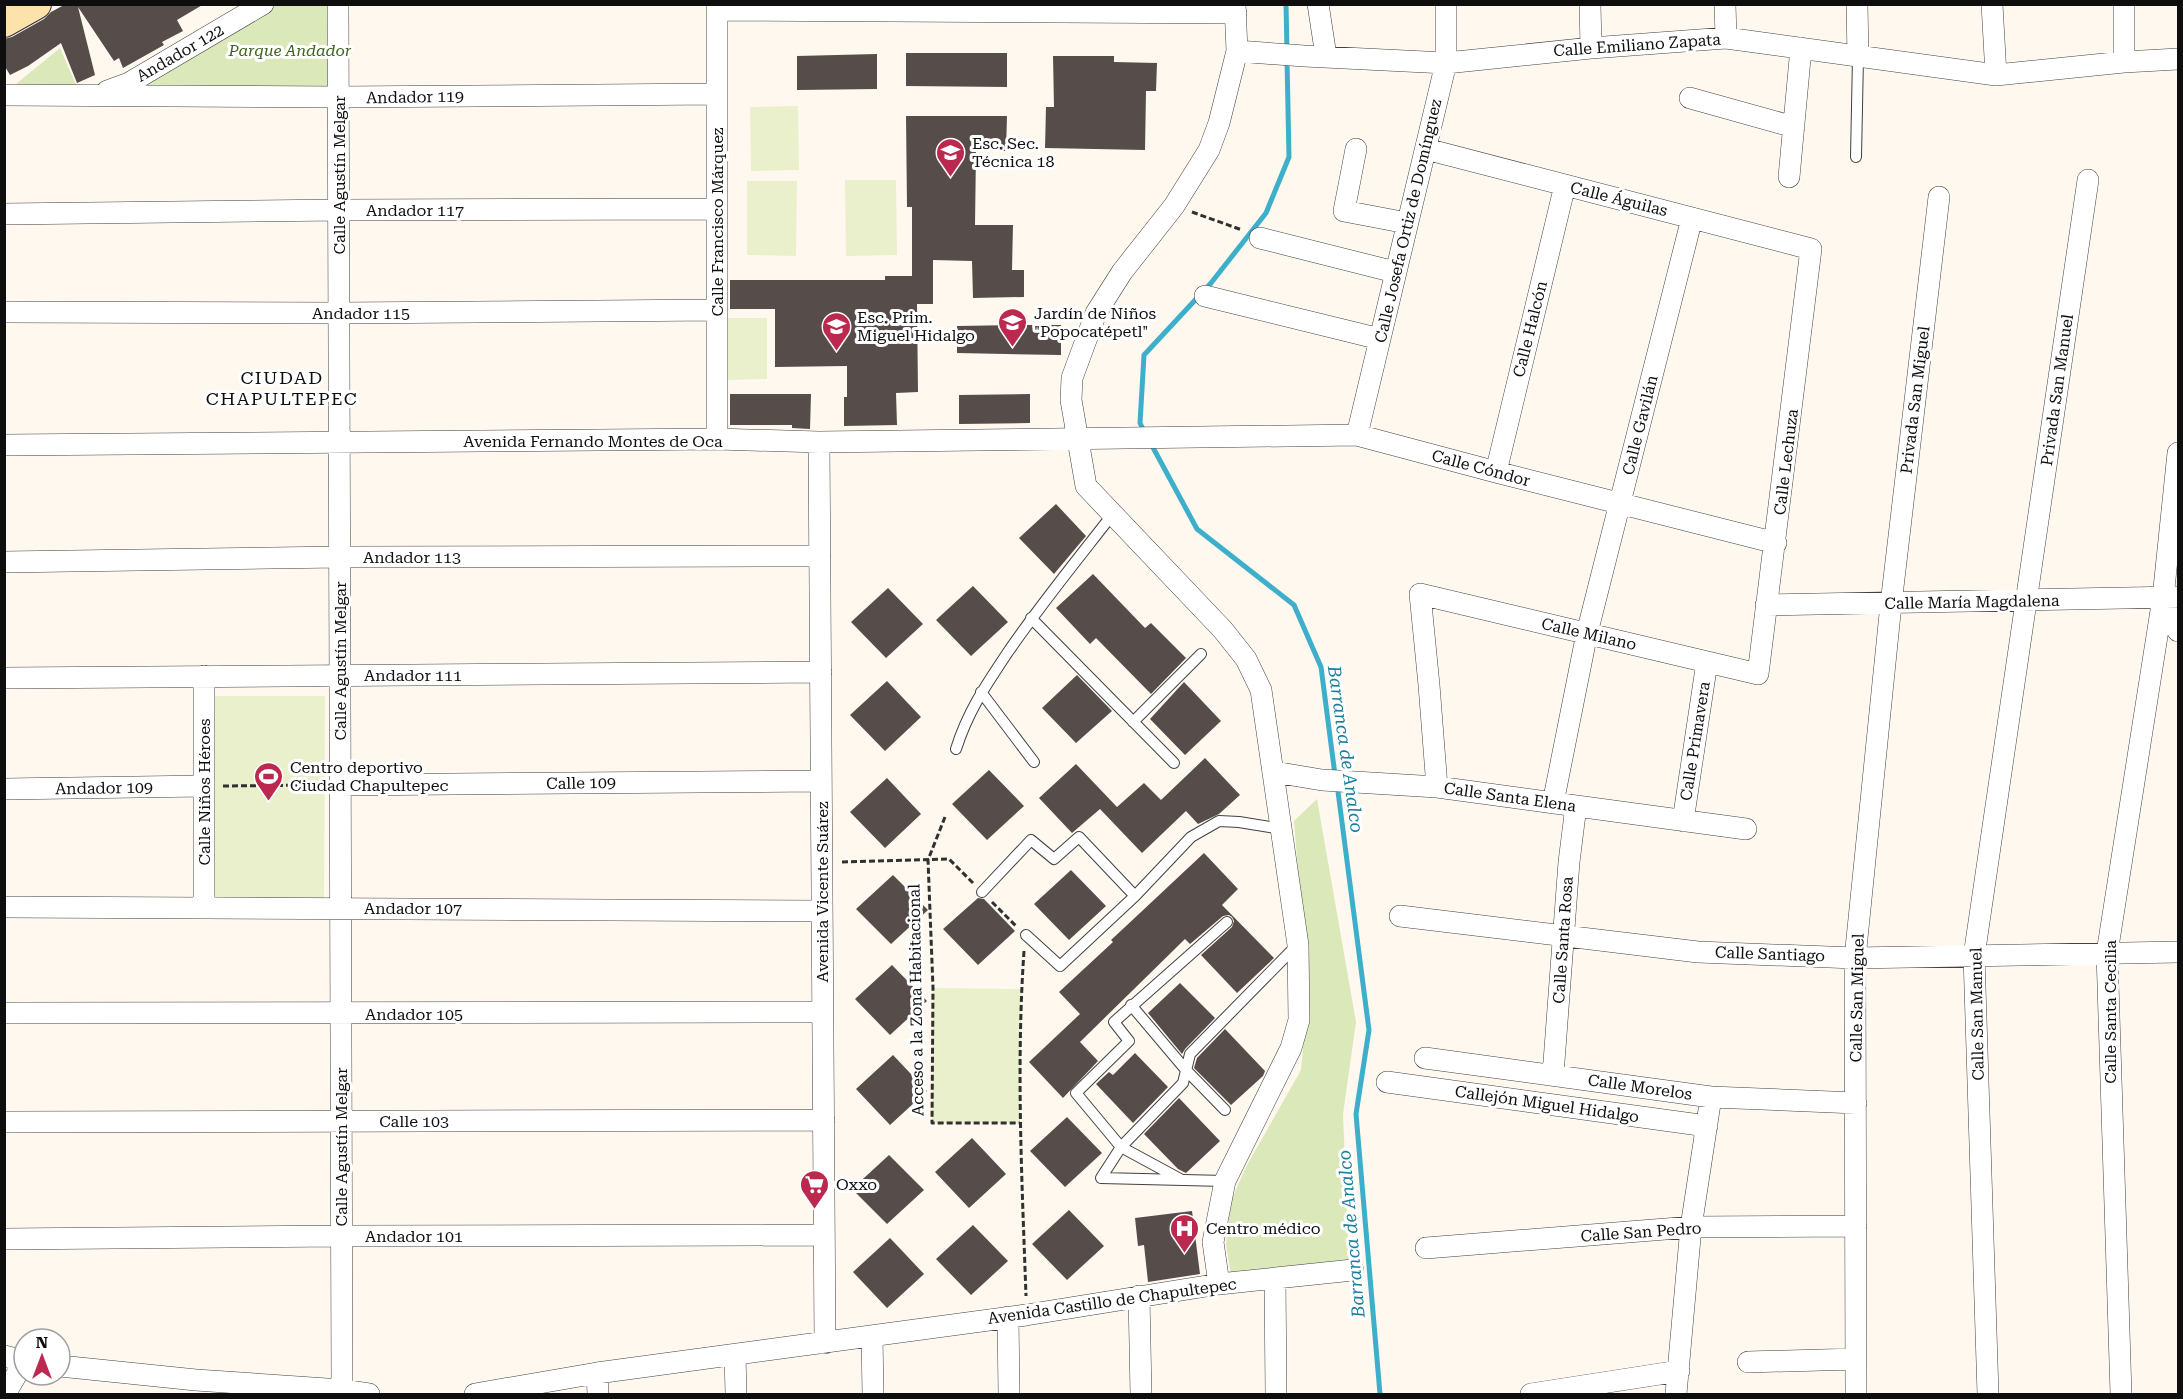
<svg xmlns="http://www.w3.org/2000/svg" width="2183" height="1399" font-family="'Roboto Serif',serif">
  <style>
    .green { fill: #dbe8b9 }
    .pitch { fill: #eaf0cb }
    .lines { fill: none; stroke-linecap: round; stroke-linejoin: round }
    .stream { stroke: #3dafca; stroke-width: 5 }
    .building { fill: #564c4a }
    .lane-casing { stroke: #414141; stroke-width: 12 }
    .street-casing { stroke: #414141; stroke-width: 22 }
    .secondary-casing { stroke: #303030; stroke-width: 32 }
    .path { stroke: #303030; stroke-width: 3; stroke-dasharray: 6 3; stroke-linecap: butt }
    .lane { stroke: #fff; stroke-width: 10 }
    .street { stroke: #fff; stroke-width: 21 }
    .secondary { stroke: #fde3ab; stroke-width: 30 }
    .labels { text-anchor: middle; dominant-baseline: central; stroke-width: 6; stroke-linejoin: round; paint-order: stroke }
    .street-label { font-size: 16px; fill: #0e0e0e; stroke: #fff }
    .park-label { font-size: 16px; font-style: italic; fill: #3c641f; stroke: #fff }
    .poi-label { font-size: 16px; fill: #0e0e0e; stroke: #fff; text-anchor: start }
    .neighbourhood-label { font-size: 18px; letter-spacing: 1.5px; fill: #0e0e0e; stroke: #fff }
    .water-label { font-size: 18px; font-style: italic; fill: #197e9d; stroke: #fff }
  </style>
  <rect width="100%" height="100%" fill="#fff8ef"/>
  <!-- green -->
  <path class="green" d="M263 5H338V97L93 96Z
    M60 48 78 89 5 93Z
    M1317 799 1356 1022 1343 1114 1350 1280 1231 1274 1226 1245 1231 1201 1246 1167 1301 1070 1308 995 1294 821Z"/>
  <!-- pitch -->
  <path class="pitch" d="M798 106 799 170 751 171 750 107Z
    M845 180H896L897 255 846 256Z
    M747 181H797L796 256 747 255Z
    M728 318H767V379L728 380Z
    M214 696H325L324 907 213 908Z
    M933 988 1022 989 1020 1123H932Z"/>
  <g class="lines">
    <!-- stream -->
    <path class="stream" d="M1286 4 1287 51
      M1144 431 1140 423 1144 355 1211 283 1266 213 1289 157 1287 60
      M1150 442 1197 529 1294 605 1321 667 1335 775
      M1337 784 1369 1030 1356 1114 1380 1394"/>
  </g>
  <!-- building -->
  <path class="building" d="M66 4H204L177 20 183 31 162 42 164 45 123 68 119 58 114 61 78 7 95 75 77 83 61 43 28 66 10 75 4 65V39L12 37 44 19 51 12Z
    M906 53H1007V87L906 86Z
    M877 54V89L797 90V56Z
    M1053 56H1114V62L1157 63 1156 91H1146L1145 150 1045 148 1046 107H1054Z
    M906 116H1007L1006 151H976L975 225H1013L1012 270H1024V297L973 298 972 261 933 260V304H917L918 392 896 393 897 425 844 426V397H847V366L775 367V309H730V280H885V276H912V207H907Z
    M1024 325H1061V355L957 353V326Z
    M730 394H811L810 429 792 428V425H730Z
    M1030 394V423L959 424V395Z
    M1056 504 1086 536 1054 574 1019 538Z
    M1093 574 1145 628 1151 623 1186 658 1151 694 1096 638 1090 644 1056 608Z
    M973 586 1008 622 971 656 936 620Z
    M888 588 923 624 886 658 851 622Z
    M1077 675 1112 711 1076 743 1042 708Z
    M887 681 921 717 885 751 850 715Z
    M1184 682 1221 721 1185 755 1150 719Z
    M1205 758 1240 795 1219 814 1198 824 1186 811 1142 853 1100 809 1072 833 1039 798 1076 764 1117 807 1144 783 1161 800Z
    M989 770 1024 806 987 840 952 804Z
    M887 778 921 814 885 848 850 812Z
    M1204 853 1238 889 1222 905 1274 958 1237 993 1201 955 1232 927 1234 921 1232 917 1229 915 1223 916 1190 944 1185 939 1080 1042 1098 1061 1063 1098 1029 1062 1080 1014 1059 992 1113 942 1111 940 1125 927Z
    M1071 870 1106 906 1069 940 1034 904Z
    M893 875 928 910 891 944 856 909Z
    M978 898 984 899 1015 931 978 965 943 929Z
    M892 965 927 1001 890 1035 855 999Z
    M1180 983 1215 1018 1185 1049 1182 1054 1148 1013Z
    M1225 1029 1265 1071 1263 1076 1231 1105 1194 1068 1197 1058Z
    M1135 1053 1168 1087 1133 1123 1096 1084 1109 1072 1113 1075Z
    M893 1055 927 1091 890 1125 856 1089Z
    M1179 1098 1220 1141 1186 1173 1178 1169 1144 1134Z
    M1067 1117 1102 1153 1065 1187 1030 1151Z
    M972 1138 1006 1174 969 1208 935 1172Z
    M889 1155 924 1190 887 1224 852 1189Z
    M1069 1210 1104 1246 1067 1280 1032 1244Z
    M1192 1211 1200 1274 1148 1282 1144 1245 1138 1246 1135 1218Z
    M973 1225 1008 1261 971 1295 936 1259Z
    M890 1238 924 1274 887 1308 853 1272Z"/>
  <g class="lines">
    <defs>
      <path id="lane" d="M1856 157 1858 57
        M1031 618 1174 763
        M981 692 1034 762
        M1133 722 1201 654
        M956 749C968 711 986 685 1008 652 1041 604 1077 560 1112 515
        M982 892 1031 840 1054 859 1079 837 1135 896
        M1026 935 1060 966 1135 896 1191 837 1219 821 1239 822 1282 829
        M1131 1005 1186 1070 1225 1110
        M1180 1179 1121 1147 1076 1093 1129 1041 1114 1022 1227 922
        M1225 1181 1101 1178 1121 1147 1183 1083 1190 1054 1297 945"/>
      <path id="street" d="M338 4 342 1390
        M717 4V439
        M1318 4 1326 56
        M1590 4 1591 48
        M1725 4 1726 38
        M1857 4 1858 57
        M1992 4 1996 75
        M2124 4V62
        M717 10 1236 13
        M1237 51 1304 56 1446 63 1591 48 1726 38 1996 75 2124 62 2178 59
        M107 91 129 83 263 4
        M4 95 338 97 717 94
        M1690 98 1794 127
        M1356 149 1344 211 1407 223
        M1426 149 1811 249 1758 674 1420 594 1429 685 1437 787
        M1789 177 1801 48
        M4 214 339 210 717 209
        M1260 238 1395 272
        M1205 296 1380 339
        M4 312 339 313 717 310
        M1357 435 1446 63V4
        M819 442 825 1343
        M4 445 717 439 819 442 1357 435 1496 472 1776 543
        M1496 472 1565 185
        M4 562 340 557 820 556
        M2162 603 2178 631
        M1766 605 2178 597
        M4 678 821 672
        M1274 772 1322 780 1437 787 1746 829
        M340 785 821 781
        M4 789 204 786
        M1553 803 1587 633 1692 218
        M1683 821 1707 662
        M4 907 822 911
        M204 908V676
        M1400 916 1698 952 1855 958 2178 952
        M4 1013 823 1012
        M1425 1058 1711 1097 1856 1103
        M1553 1075 1569 862 1576 806
        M1387 1082 1707 1126
        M4 1122 824 1120
        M4 1239 341 1236 824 1235
        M1426 1248 1691 1227 1856 1226
        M1275 1279 1276 1394
        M1219 1284 1213 1242 1225 1181 1291 1048 1299 1020 1298 945 1261 690 1246 659 1223 630 1086 486 1071 400 1072 378 1096 313 1122 272 1174 206 1209 150 1219 123 1237 51 1235 4
        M1139 1296 1141 1394
        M1008 1317 1009 1394
        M872 1336 873 1394
        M735 1355 736 1394
        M4 1356 24 1361
        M1748 1362 1856 1359
        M60 1366 196 1380 342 1390 369 1394
        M597 1373 598 1394
        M5 1394 24 1362
        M475 1394 597 1373 1026 1315 1219 1284 1353 1270
        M1531 1394 1679 1371
        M1676 1394 1691 1227 1711 1097
        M1856 1394 1855 958 1891 604 1939 197
        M1988 1394 1974 956 2088 180
        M2121 1394 2107 953 2163 598 2178 453"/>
      <path id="secondary" d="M4 22 36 4"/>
    </defs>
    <!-- lane casing -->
    <use href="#lane" class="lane-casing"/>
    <!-- street casing -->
    <use href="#street" class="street-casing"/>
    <!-- secondary casing -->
    <use href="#secondary" class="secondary-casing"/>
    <!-- path -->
    <path class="path" d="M1192 212 1242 230
      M223 786 322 785
      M945 817 928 860 933 988 932 1123H1020
      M842 862 949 859 973 883
      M992 902 1017 927
      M1024 951C1016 1066 1022 1181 1026 1296"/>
    <!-- lane -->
    <use href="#lane" class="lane"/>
    <!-- street -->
    <use href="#street" class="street"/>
    <!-- secondary -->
    <use href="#secondary" class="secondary"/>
  </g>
  <!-- icons -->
  <defs>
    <symbol id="school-pin" viewBox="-11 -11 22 30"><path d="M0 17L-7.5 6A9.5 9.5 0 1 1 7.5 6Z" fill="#bb294e" stroke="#fff"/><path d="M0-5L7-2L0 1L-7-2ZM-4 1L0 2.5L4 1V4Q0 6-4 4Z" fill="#fff"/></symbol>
    <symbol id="stadium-pin" viewBox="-11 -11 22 30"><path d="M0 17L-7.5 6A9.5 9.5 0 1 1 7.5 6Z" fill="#bb294e" stroke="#fff"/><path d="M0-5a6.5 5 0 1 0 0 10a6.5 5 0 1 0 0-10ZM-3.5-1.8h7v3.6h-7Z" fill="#fff"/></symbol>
    <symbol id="supermarket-pin" viewBox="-11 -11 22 30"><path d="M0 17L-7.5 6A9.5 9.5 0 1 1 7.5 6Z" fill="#bb294e" stroke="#fff"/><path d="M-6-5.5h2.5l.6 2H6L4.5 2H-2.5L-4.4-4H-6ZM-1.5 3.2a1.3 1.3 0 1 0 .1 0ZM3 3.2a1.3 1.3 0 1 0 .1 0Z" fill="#fff"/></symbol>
    <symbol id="hospital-pin" viewBox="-11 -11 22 30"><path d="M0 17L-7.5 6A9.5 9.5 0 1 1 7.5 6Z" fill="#bb294e" stroke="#fff"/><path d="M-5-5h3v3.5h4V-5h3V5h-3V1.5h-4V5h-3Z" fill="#fff"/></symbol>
  </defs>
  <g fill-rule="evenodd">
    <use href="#school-pin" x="934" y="136" width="33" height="45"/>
    <use href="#school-pin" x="996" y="306" width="33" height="45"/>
    <use href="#school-pin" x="820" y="310" width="33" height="45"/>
    <use href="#stadium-pin" x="252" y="760" width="33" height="45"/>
    <use href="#supermarket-pin" x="798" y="1168" width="33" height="45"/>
    <use href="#hospital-pin" x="1168" y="1212" width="33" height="45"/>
  </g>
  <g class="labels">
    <!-- street labels -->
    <g class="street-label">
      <text transform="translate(1637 45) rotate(-4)">Calle Emiliano Zapata</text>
      <text transform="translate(180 53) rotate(-30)">Andador 122</text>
      <text transform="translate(415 97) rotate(-1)">Andador 119</text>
      <text transform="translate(339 175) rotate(-90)">Calle Agustín Melgar</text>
      <text transform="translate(1619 199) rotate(14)">Calle Águilas</text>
      <text x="415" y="210">Andador 117</text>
      <text transform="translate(1408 221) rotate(-77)">Calle Josefa Ortiz de Domínguez</text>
      <text transform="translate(717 222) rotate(-90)">Calle Francisco Márquez</text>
      <text x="361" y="313">Andador 115</text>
      <text transform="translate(1530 329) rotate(-76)">Calle Halcón</text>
      <text transform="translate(2057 390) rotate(-82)">Privada San Manuel</text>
      <text transform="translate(1915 400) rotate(-83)">Privada San Miguel</text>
      <text transform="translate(1640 425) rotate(-76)">Calle Gavilán</text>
      <text x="593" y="441">Avenida Fernando Montes de Oca</text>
      <text transform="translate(1786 462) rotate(-83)">Calle Lechuza</text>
      <text transform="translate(1481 468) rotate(15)">Calle Cóndor</text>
      <text x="412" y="557">Andador 113</text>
      <text transform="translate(1972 602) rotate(-1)">Calle María Magdalena</text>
      <text transform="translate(1589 634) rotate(13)">Calle Milano</text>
      <text transform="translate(340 661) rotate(-90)">Calle Agustín Melgar</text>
      <text x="413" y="675">Andador 111</text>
      <text transform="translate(1695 741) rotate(-81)">Calle Primavera</text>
      <text transform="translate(581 783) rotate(-1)">Calle 109</text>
      <text transform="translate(104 788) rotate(-1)">Andador 109</text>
      <text transform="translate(204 792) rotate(-90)">Calle Niños Héroes</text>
      <text transform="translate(1510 797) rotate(8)">Calle Santa Elena</text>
      <text transform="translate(822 892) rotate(-90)">Avenida Vicente Suárez</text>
      <text x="413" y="908">Andador 107</text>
      <text transform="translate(1563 940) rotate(-86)">Calle Santa Rosa</text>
      <text transform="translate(1770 954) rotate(2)">Calle Santiago</text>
      <text transform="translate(1857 998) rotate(-89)">Calle San Miguel</text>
      <text transform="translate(916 1000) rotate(-91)">Acceso a la Zona Habitacional</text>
      <text transform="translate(2110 1012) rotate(-90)">Calle Santa Cecilia</text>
      <text x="414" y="1014">Andador 105</text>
      <text transform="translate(1977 1014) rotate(-91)">Calle San Manuel</text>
      <text transform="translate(1640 1087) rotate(8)">Calle Morelos</text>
      <text transform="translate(1547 1104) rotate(8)">Callejón Miguel Hidalgo</text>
      <text x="414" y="1121">Calle 103</text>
      <text transform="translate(341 1147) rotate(-90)">Calle Agustín Melgar</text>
      <text transform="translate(1641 1232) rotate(-4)">Calle San Pedro</text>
      <text x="414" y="1236">Andador 101</text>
      <text transform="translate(1112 1301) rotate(-8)">Avenida Castillo de Chapultepec</text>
    </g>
    <!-- park labels -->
    <g class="park-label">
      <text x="290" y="50">Parque Andador</text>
    </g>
    <!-- poi labels -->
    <g class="poi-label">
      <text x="972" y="143">Esc. Sec.<tspan x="972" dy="18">Técnica 18</tspan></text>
      <text x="1034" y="313">Jardín de Niños<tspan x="1034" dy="18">"Popocatépetl"</tspan></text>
      <text x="857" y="317">Esc. Prim.<tspan x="857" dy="18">Miguel Hidalgo</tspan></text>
      <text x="290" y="767">Centro deportivo<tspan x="290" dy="18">Ciudad Chapultepec</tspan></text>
      <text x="836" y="1184">Oxxo</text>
      <text x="1206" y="1228">Centro médico</text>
    </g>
    <!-- neighbourhood labels -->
    <g class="neighbourhood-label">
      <text x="282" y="377">CIUDAD<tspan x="282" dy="21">CHAPULTEPEC</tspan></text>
    </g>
    <!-- water labels -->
    <g class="water-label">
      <text transform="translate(1346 749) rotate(82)">Barranca de Analco</text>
      <text transform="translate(1351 1234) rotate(-95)">Barranca de Analco</text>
    </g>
  </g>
  <!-- border -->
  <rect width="2183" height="1399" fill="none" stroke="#0e0e0e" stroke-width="12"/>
  <!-- north arrow -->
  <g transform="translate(42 1357)"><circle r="28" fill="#ffffff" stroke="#9f9f9f" stroke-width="1.5"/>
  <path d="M0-4.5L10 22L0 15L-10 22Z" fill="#bb294e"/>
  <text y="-9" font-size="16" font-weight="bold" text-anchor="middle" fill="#0e0e0e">N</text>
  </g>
</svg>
